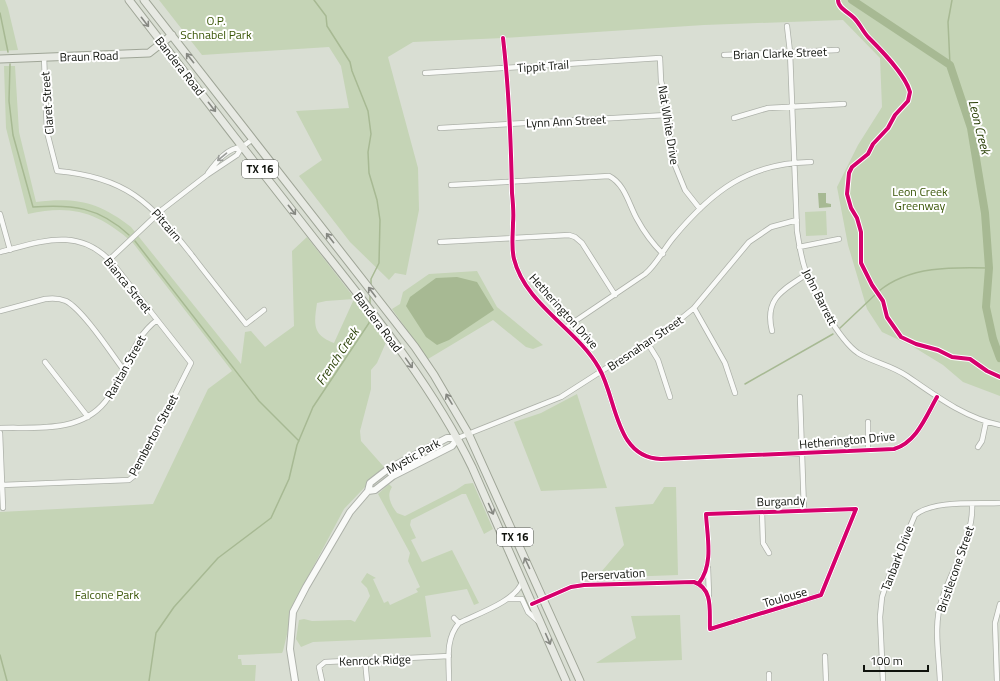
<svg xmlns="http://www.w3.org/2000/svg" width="1000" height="681" font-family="'Titillium Web',sans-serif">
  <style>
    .green { fill: #c5d4b6; fill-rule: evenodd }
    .water { fill: #a7b993 }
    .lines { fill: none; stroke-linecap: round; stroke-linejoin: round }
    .stream { stroke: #a7b993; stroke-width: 1.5 }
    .river { stroke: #a7b993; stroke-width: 8 }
    .street-casing { stroke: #adb1a9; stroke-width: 6 }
    .secondary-casing { stroke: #adb1a9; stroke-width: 8 }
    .primary-casing { stroke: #9fa597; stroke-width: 9 }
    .street { stroke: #f9faf8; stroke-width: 4.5 }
    .secondary { stroke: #f9faf8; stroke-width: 6 }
    .primary { stroke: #e7e9e3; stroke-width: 7 }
    .cycleway-casing { stroke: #fff; stroke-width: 6 }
    .cycleway { stroke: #d6006c; stroke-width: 4 }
    .oneway { stroke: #868882 }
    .oneway2 { stroke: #9b9d9a }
    .labels { text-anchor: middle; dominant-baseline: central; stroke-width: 4; stroke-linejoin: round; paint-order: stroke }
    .shield { fill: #fff; stroke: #575955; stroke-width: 1 }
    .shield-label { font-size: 11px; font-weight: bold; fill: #0f120c }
    .park-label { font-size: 12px; fill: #395506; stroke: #fff }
    .street-label { font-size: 12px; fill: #0f120c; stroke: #fff }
    .water-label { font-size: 13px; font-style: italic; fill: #293f05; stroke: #fff }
  </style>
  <rect width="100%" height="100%" fill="#d9ded3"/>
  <!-- green -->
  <path class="green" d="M0 0H5L8 8 18 50 0 51Z
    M159 0H1000V396L963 382 943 365 912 346 882 332 867 309 848 245 837 187 858 145 882 107 880 58 843 20 704 25 503 38 413 42 388 57 418 168 419 210 406 275 395 273 389 280 350 242 299 176 322 160 296 111 349 108 341 66 329 47 202 55Z
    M4 66H15L19 132 36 202C76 197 99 202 131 227L241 364 245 332 251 331 265 347 294 326 292 251 307 237 387 340 377 363 371 370V389L360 431 361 441 384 467 344 509 295 601 283 651 282 653 238 655V659H241L242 665H256L255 681H0V512L153 504 208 389 232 371 133 243C99 213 73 204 28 214L6 128ZM354 299 334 343C312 335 314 324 317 303L326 301Z
    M826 211 827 235 806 236 805 212Z
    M477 271 497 307 543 345 533 349 526 347 493 320 428 359 392 309 400 304 403 292 429 274Z
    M577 394 607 488 541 491 514 422 541 413Z
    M473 483 493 529 484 534 466 494H462L411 520 410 525 416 538 411 540 422 562 452 550 479 603 474 605 467 589 425 596 431 637 313 642 301 647 296 639 299 620 304 619 312 621 351 620 355 622 370 596 367 588 361 582 367 573 376 578 373 579 384 603 388 601 390 605 418 592 416 589 420 587 408 561 410 553 378 494 389 484 392 487C386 496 391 505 397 513L405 516 456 490 465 484Z
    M664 487H676L678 575 596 578 624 545 615 507 653 504Z
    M680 615 682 660 596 663 636 638 631 616Z"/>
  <!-- water -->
  <path class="water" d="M818 193H826V203L831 204V207L819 208Z
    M457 277 477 282 494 310 449 340 437 345 426 337 406 306 410 297 436 278Z"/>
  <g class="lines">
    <!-- stream -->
    <path class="stream" d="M314 0 326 16 327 26 350 62 352 71 368 111 371 134 368 152 369 173 377 200 380 220 379 263 371 279V285
      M0 13 8 52
      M10 64 9 101 13 135 33 207C72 204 99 207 129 235
      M950 65 948 22 952 0
      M135 241 259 401 299 441
      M879 291C909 266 953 267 989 268
      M370 305V295
      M840 328 876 294
      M745 384 833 334
      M0 655 7 681
      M149 681 156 633 174 607 218 558 271 518 289 479 297 445 313 407 369 323 370 315"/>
    <!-- river -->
    <path class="river" d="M852 0 950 65 971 128 985 213 989 268 986 307 993 339 1000 358"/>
    <defs>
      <path id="street" d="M787 26 790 52 797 231C799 244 801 257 805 269 812 291 839 340 858 353 872 362 891 365 907 376 936 396 965 418 1000 425
        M503 38C509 89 511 141 512 193 513 203 514 213 513 223 513 235 511 247 514 259 525 304 577 329 599 368 617 399 615 458 661 459L894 449C917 442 926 416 937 397
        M724 55 837 50
        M44 57 47 132 57 171C126 177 150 202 191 254 209 278 228 301 246 324L264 310
        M425 73 660 58 661 81 666 100 672 158 685 190 700 209
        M734 118 768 108 844 104
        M440 128 667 115
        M208 173C217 161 227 148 242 147
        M451 185 609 176C625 184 629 205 637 219 644 232 653 244 663 254
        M0 214 10 250
        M440 242 569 235 575 237 582 243 615 295
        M799 247 839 239
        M0 252C43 241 80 226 114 265L191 363 134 476 129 480 2 485
        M109 260 163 209 207 175 237 155 242 147 253 139
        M694 308 725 363 735 393
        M0 311 45 299C52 298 59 298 66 301 83 310 111 353 123 369
        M565 328 645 274C657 264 663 250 673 238 712 191 748 163 811 162
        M772 331C764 298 783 290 807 274
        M647 342 658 360 670 397
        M45 362 88 417
        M800 397 804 510
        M868 422V450
        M0 428C36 427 80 433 105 402 114 391 119 377 126 365 134 348 141 332 157 320
        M0 433 3 508
        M458 438 561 397 647 342 672 326 694 308 749 242 771 227 797 220
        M978 447 982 441 986 422
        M762 512 763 543 769 553
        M708 568 709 595
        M509 599H522L528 612 539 622
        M532 604 571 587 584 585 694 582C714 589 709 612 710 629L821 595 856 509 706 514C707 536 714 564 699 583
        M454 618 459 623
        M825 656 826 681
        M365 660 367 681
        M769 674V681
        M322 681 319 667 325 662 449 656
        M449 681C449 661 445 639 459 623 477 614 516 601 522 582
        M883 681 880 617 882 597 888 579 915 515C933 500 976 504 1000 503
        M940 681C939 655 933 624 942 599 952 568 974 537 972 504
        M997 681 995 623 1000 604"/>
      <path id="secondary" d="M295 681 290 649 293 612 306 587 350 512 368 491 370 483 388 469 447 438H458L452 446 393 476 375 490 368 491"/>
      <path id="primary" d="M129 0C191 81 253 161 316 241 373 313 432 385 472 467L566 681
        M144 0 415 347 434 375 468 433 580 681
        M0 59 149 53 172 35"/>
    </defs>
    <!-- street casing -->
    <use href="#street" class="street-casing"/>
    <!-- secondary casing -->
    <use href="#secondary" class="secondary-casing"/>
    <!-- primary casing -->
    <use href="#primary" class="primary-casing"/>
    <!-- street -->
    <use href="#street" class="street"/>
    <!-- secondary -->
    <use href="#secondary" class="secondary"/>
    <!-- primary -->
    <use href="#primary" class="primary"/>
    <defs>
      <path id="cycleway" d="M838 0C838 8 848 12 854 18 860 24 863 32 869 38 881 50 905 74 910 92L908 101 895 115 888 128 873 144 868 154 852 167 849 173 847 194 851 208 857 218 861 232V263L872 285 883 301 887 317 901 337 916 344 938 350 952 357 970 359 987 371 1000 377
        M503 38C509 89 511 141 512 193 513 203 514 213 513 223 513 235 511 247 514 259 525 304 577 329 599 368 617 399 615 458 661 459L894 449C917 442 926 416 937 397
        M532 604 571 587 584 585 694 582C714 589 709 612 710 629L821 595 856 509 706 514C707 536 714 564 699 583"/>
    </defs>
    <!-- cycleway casing -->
    <use href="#cycleway" class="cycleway-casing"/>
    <!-- cycleway -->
    <use href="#cycleway" class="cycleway"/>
  </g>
  <!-- one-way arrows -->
  <defs><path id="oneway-shaft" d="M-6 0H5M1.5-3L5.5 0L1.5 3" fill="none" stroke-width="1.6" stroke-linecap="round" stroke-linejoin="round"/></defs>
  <g class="oneway">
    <use href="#oneway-shaft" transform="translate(145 22) rotate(52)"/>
    <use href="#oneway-shaft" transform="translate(190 58) rotate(-128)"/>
    <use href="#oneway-shaft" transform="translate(212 107) rotate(52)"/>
    <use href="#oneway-shaft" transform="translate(292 210) rotate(52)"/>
    <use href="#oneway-shaft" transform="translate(330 238) rotate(-128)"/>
    <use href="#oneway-shaft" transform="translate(372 292) rotate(-127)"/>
    <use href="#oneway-shaft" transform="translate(409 363) rotate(55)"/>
    <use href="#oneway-shaft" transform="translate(449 399) rotate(-121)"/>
    <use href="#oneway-shaft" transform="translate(491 509) rotate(66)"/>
    <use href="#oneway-shaft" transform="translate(527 563) rotate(-115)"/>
    <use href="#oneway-shaft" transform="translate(548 639) rotate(66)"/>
  </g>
  <use class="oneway2" href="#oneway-shaft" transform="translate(222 157) rotate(140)"/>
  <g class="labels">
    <!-- shield labels -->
    <g class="shield">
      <rect x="242" y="160" width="36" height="18" rx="3"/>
      <rect x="497" y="528" width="36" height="18" rx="3"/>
    </g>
    <g class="shield-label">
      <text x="260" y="169">TX 16</text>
      <text x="515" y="537">TX 16</text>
    </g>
    <!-- park labels -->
    <g class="park-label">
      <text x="216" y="20">O.P.<tspan x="216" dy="14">Schnabel Park</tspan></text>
      <text x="920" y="191">Leon Creek<tspan x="920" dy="14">Greenway</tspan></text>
      <text x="107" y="594">Falcone Park</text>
    </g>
    <!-- street labels -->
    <g class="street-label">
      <text transform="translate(780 53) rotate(-2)">Brian Clarke Street</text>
      <text transform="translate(89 56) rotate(-2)">Braun Road</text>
      <text transform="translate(180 66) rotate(52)">Bandera Road</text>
      <text transform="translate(543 66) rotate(-4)">Tippit Trail</text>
      <text transform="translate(47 103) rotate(-94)">Claret Street</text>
      <text transform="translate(566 121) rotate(-3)">Lynn Ann Street</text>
      <text transform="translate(669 125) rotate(81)">Nat White Drive</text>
      <text transform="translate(167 225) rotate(49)">Pitcairn</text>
      <text transform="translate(128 285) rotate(51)">Bianca Street</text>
      <text transform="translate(820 297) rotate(63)">John Barrett</text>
      <text transform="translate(564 311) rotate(48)">Hetherington Drive</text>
      <text transform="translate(378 322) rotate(53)">Bandera Road</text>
      <text transform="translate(645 343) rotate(-34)">Bresnahan Street</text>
      <text transform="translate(125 367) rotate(-61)">Raritan Street</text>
      <text transform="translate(153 435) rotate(-62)">Pemberton Street</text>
      <text transform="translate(847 440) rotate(-5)">Hetherington Drive</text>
      <text transform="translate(413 456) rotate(-29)">Mystic Park</text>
      <text transform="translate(781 501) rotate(-2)">Burgandy</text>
      <text transform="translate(897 558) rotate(-69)">Tanbark Drive</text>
      <text transform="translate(955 569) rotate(-71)">Bristlecone Street</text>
      <text transform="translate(613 574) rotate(-3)">Perservation</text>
      <text transform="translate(785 597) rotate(-16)">Toulouse</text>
      <text transform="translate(375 660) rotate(-2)">Kenrock Ridge</text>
    </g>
    <!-- water labels -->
    <g class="water-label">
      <text transform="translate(980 127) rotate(76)">Leon Creek</text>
      <text transform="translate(337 356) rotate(-56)">French Creek</text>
    </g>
  </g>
  <!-- scale -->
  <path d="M864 665v6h64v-6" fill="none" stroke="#0f120c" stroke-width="2"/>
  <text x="870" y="665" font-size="12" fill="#0f120c" stroke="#ffffff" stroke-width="3" paint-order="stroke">100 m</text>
</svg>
